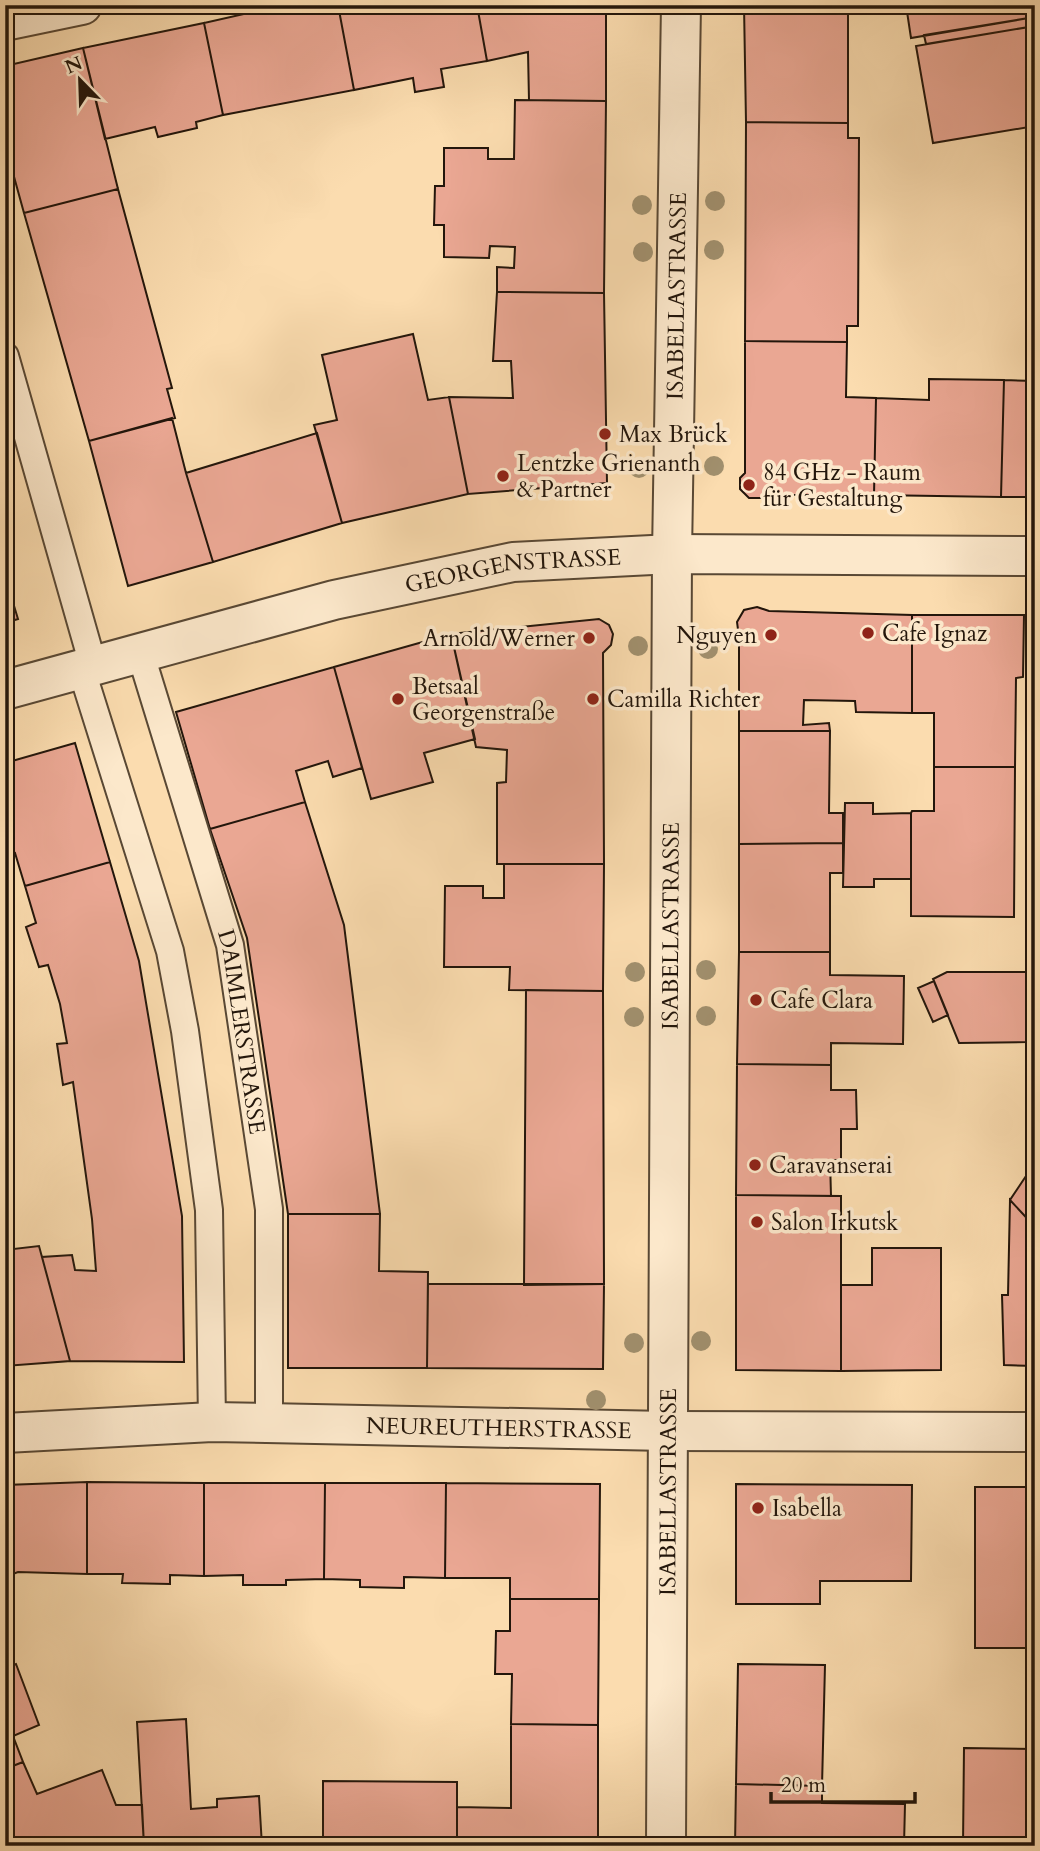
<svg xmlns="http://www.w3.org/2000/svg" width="1040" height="1851" font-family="Cardo,serif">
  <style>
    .building { fill: #eaa793; stroke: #23160b; stroke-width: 2 }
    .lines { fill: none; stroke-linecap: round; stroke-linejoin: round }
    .service-casing { stroke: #594834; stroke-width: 30 }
    .minor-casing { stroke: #594834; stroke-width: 42 }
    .path { stroke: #23160b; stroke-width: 4.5; stroke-dasharray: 2 3.5; stroke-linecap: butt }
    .service { stroke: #fce8cb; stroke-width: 26 }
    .minor { stroke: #fce8cb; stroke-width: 38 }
    .tree { fill: #a1906e }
    .poi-dot { fill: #8f2418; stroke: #fce8cb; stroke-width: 2.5 }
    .labels { text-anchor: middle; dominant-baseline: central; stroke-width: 7; stroke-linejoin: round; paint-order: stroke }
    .street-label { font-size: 23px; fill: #23160b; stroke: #fce8cb }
    .poi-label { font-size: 23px; fill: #23160b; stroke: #fce8cb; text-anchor: start }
  </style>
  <rect width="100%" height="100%" fill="#fbdcaf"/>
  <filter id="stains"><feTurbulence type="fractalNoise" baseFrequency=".00286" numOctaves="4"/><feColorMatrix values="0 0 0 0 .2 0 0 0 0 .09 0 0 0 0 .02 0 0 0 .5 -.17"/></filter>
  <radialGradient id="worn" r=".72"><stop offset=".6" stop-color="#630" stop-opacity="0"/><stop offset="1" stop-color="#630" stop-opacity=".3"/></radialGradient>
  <!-- building -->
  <path class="building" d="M284 5H338L354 90 223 115 204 23Z
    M338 5H477L487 61 441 69 444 87 415 92 413 78 354 90Z
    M477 5H606V101L529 100 528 52 487 61Z
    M744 5 848 8V123L746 122Z
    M744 5H874L848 8Z
    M906 5H1035V17L911 38Z
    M1035 17V26L926 44 924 35Z
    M204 23 223 115 196 122 197 128 158 137 155 127 105 139 83 48Z
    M1035 26V126L933 143 916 46Z
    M83 48 118 189 24 213 5 144V66Z
    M515 100 606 101 604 293 497 292V267L514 268 515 247 490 246 489 258 444 257V225H434L435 186H444V148H488V159H514Z
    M746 122 848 123V138H859L858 326H847V342L745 341Z
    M118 189 172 388 167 389 175 418 89 441 24 213Z
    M497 292 604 293 607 483 468 494 449 397 513 398 511 361H493Z
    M413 334 428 400 449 397 468 494 342 523 314 425 337 420 322 355Z
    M745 341 847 342 846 397 876 398 874 495H769L762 498H749L740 489V478L745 473Z
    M929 379 1004 380 1001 497 874 495 876 398 929 400Z
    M1004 380 1035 381V497H1001Z
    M172 418 186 473 213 562 128 586 89 441Z
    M317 433 342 523 213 562 186 473Z
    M5 576 18 619 5 623Z
    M757 607 769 611 912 615V713L856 712 855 701 804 700 803 725 829 723 830 731H739V637L737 622 744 610Z
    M912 615H1024L1023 677 1016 678 1015 767H934V713H912Z
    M599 619 609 625 613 634 611 645 603 653 604 864H497V783L506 782 507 750 476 747 451 634Z
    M451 634 475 739 424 753 433 782 371 799 334 667Z
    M334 667 362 768 333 777 328 761 296 771 305 802 210 829 176 712Z
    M739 731H830L829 813H843V843L739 844Z
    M75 743 110 862 25 886 15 853 5 856V763Z
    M934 767H1015L1014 917 911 916V813L912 811H934Z
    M305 802 344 925 380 1214H288L247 938 210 829Z
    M845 803H873V814L911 813V879H874V887H843Z
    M843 843V873H830V952H739V844Z
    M110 862 139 961 182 1216 184 1362 70 1361 42 1257 72 1255 75 1270 96 1271 92 1219 73 1082 63 1085 57 1044 67 1043 60 1004 48 965 39 967 26 927 36 923 25 886Z
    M504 864H604L603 991 509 990 510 967H444L445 886H483V898H504Z
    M739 952H830V975L904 976 903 1044 831 1043V1065L737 1064Z
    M947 972H1026L1027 1042 959 1043 933 979Z
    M1026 972 1035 973V1037L1026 1036Z
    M934 981 948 1015 933 1022 918 988Z
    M526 990 603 991 604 1284 524 1285Z
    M737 1064 831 1065V1090H856L857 1129H841V1160H830L831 1196 736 1195Z
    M1027 1121H1035V1227L1010 1200 1026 1176Z
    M736 1195 841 1196V1371L736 1370Z
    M1010 1200 1035 1227V1366L1004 1365 1002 1295H1008Z
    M288 1214H380L379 1271 428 1272 427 1368H288Z
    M12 1221 14 1249 39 1246 70 1361 5 1366V1222Z
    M872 1248H941V1370L841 1371V1285H872Z
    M428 1284H604L603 1369 427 1368Z
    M87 1482V1574L18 1572 5 1577V1485Z
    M87 1482 204 1483V1576L170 1575V1584L122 1583 123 1574H87Z
    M204 1483H325L324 1579 286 1580V1585H243V1575L204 1576Z
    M325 1483H446L445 1578 404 1577V1588L360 1587V1580L324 1579Z
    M446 1483 600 1484 599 1599H510V1578H445Z
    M736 1484 912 1485 911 1581H820V1604H736Z
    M975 1487H1035V1648H975Z
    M510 1599H599L598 1725 511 1724 512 1674H495L496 1631H510Z
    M16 1664 39 1725 13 1736 23 1762 5 1769V1668Z
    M738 1664 825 1665 822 1786 736 1784Z
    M186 1719 191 1809 217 1807V1799L259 1796 262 1846H144L137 1722Z
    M511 1724 598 1725V1846H457V1807L511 1808Z
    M964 1748 1035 1749V1846H963Z
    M23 1762 37 1794 102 1770 116 1805H142L144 1846H5V1769Z
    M323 1781 457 1782V1846H323Z
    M736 1784 822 1786V1803L905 1804 904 1846H735Z"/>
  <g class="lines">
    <defs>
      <g id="service">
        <path d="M5 356 93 665"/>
        <path id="s1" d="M140 652 230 945 269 1209V1423"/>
        <path d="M81 668 170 951 185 1031 209 1210 212 1422"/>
      </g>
      <g id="minor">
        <path d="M5 21 82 5"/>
        <path id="s2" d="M5 690 334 600 513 562 672 554 1035 556"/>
        <path id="s3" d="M5 1433 212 1422 667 1431 1035 1432"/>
        <path id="s4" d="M666 1846 672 554 681 5"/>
      </g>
    </defs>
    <!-- service casing -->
    <use href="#service" class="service-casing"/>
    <!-- minor casing -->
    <use href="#minor" class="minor-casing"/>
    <!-- path -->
    <path class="path" d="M5 270V274"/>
    <!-- service -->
    <use href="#service" class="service"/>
    <!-- minor -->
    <use href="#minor" class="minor"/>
  </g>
  <!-- trees -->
  <g class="tree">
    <circle cx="715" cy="201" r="10"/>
    <circle cx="642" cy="205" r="10"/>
    <circle cx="714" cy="250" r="10"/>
    <circle cx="643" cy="252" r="10"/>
    <circle cx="714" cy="466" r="10"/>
    <circle cx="639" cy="468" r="10"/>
    <circle cx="638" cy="646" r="10"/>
    <circle cx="708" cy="649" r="10"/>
    <circle cx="706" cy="970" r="10"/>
    <circle cx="635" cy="972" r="10"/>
    <circle cx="706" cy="1016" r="10"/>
    <circle cx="634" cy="1017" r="10"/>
    <circle cx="701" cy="1341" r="10"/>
    <circle cx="634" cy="1343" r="10"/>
    <circle cx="596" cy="1400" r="10"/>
  </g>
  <!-- markers -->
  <g class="poi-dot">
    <circle cx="605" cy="434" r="7"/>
    <circle cx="503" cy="476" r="7"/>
    <circle cx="749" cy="485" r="7"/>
    <circle cx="868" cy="633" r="7"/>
    <circle cx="771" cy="635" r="7"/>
    <circle cx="589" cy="638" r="7"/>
    <circle cx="398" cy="699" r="7"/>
    <circle cx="593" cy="699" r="7"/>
    <circle cx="756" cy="1000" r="7"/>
    <circle cx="755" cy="1165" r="7"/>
    <circle cx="757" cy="1222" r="7"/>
    <circle cx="758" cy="1508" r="7"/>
  </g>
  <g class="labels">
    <!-- street labels -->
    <g class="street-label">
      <text stroke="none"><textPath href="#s4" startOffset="1550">ISABELLASTRASSE</textPath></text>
      <text stroke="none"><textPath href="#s2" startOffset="523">GEORGENSTRASSE</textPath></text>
      <text stroke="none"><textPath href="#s4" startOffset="920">ISABELLASTRASSE</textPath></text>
      <text stroke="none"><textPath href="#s1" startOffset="394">DAIMLERSTRASSE</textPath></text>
      <text stroke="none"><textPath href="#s3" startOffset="494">NEUREUTHERSTRASSE</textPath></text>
      <text stroke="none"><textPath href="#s4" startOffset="354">ISABELLASTRASSE</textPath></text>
    </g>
    <!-- poi labels -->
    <g class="poi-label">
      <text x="619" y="434">Max Brück</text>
      <text x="517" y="463">Lentzke Grienanth<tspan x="517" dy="26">&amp; Partner</tspan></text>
      <text x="763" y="472">84 GHz - Raum<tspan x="763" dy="26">für Gestaltung</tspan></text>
      <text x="882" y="633">Cafe Ignaz</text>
      <text x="757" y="635" text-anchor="end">Nguyen</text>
      <text x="575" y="638" text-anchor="end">Arnold/Werner</text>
      <text x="412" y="686">Betsaal<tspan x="412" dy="26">Georgenstraße</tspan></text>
      <text x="607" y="699">Camilla Richter</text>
      <text x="770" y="1000">Cafe Clara</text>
      <text x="769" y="1165">Caravanserai</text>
      <text x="771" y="1222">Salon Irkutsk</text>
      <text x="772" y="1508">Isabella</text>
    </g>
  </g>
  <!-- margin -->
  <rect width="1040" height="1851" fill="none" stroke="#fbdcaf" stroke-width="28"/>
  <rect x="7" y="7" width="1026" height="1837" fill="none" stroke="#23160b" stroke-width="3.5"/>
  <rect x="14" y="14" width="1012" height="1823" fill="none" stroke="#23160b" stroke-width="2"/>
  <!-- north arrow -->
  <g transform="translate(80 80) rotate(337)" stroke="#fce8cb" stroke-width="5" paint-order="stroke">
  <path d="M0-5L12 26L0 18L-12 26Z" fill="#23160b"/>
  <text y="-10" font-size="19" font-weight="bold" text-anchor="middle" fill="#23160b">N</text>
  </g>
  <!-- scale -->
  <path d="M771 1792v10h144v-10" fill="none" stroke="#23160b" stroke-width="3.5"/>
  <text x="781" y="1792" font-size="21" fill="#23160b" stroke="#fce8cb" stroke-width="5" paint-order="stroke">20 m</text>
  <rect width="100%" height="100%" filter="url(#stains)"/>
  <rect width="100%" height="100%" fill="url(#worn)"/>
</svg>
